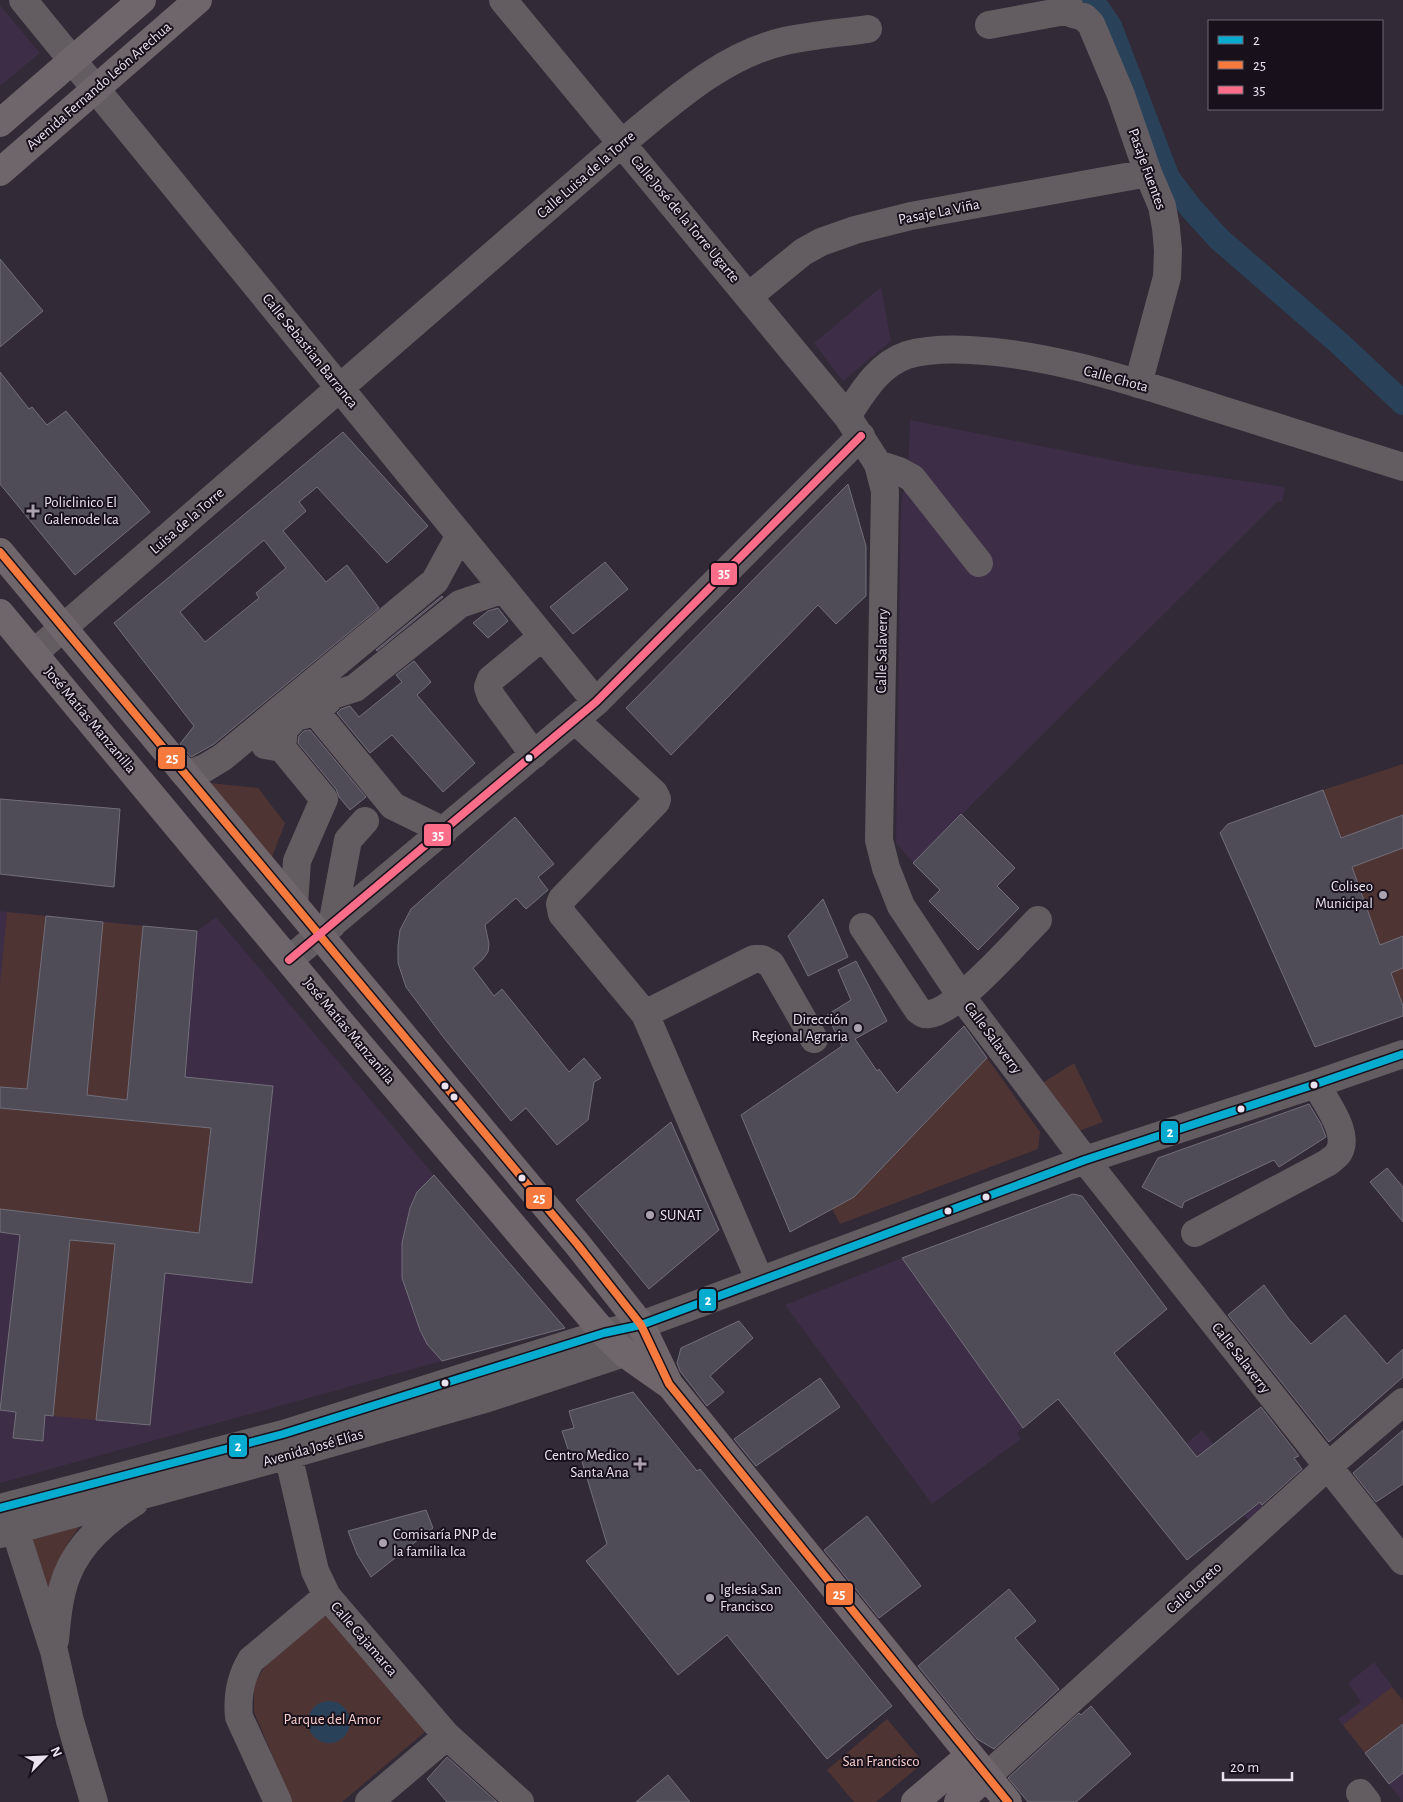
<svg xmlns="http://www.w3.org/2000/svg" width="1403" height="1802" font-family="'Alegreya Sans',sans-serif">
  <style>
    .built { fill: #3d2d46 }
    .green { fill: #4f3434 }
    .water { fill: #294259 }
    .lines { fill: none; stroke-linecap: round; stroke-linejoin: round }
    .canal { stroke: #294259; stroke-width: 24 }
    .building { fill: #4f4c57; stroke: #726f7a; fill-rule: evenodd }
    .minor { stroke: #635d62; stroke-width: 28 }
    .major { stroke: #6f666c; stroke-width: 28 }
    .bus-1-casing { stroke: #18111b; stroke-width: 11 }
    .bus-2-casing { stroke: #18111b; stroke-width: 11 }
    .bus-3-casing { stroke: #18111b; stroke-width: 11 }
    .bus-1 { stroke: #06acd0; stroke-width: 8 }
    .bus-2 { stroke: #f6793e; stroke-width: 8 }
    .bus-3 { stroke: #fb6d88; stroke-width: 8 }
    .poi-dot { fill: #aaa2af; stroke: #18111b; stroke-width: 2 }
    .bus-dot { fill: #ebe2f0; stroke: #18111b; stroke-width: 2 }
    .labels { text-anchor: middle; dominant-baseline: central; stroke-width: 4; stroke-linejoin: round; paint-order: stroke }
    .street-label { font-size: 15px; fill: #ebe2f0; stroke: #18111b }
    .poi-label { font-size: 15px; fill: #ebe2f0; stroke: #18111b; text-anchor: start }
    .park-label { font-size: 15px; fill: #facecb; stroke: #18111b }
    .line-badge { stroke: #18111b; stroke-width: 2 }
    .badge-label { font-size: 14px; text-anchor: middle; font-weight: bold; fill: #fff }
  </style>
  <rect width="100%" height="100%" fill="#322a36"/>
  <!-- built -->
  <path class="built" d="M0 5 40 53 0 86Z
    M881 287 891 341 843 381 814 343Z
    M910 420 1142 466 1285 487 1282 502H1277L913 863 896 843 901 502 908 474Z
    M0 911 197 931 216 917 434 1175 417 1192 410 1208 402 1243V1278L420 1330 427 1344 442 1361 0 1483Z
    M902 1258 1023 1428 1017 1433 1021 1439 932 1504 785 1305Z
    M1202 1430 1264 1507 1248 1520 1187 1443Z
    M1374 1662 1403 1701V1802L1338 1719 1361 1702 1348 1683Z"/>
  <!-- green -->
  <path class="green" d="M1403 764V1006L1323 790Z
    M210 783 258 788 285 823 272 857Z
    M7 912 46 916 27 1089 0 1087V985Z
    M103 922 143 926 127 1100 87 1095Z
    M987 1058 1040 1132 1038 1149 840 1224 832 1209 854 1197Z
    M1074 1063 1103 1122 1076 1132 1036 1087Z
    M0 1108 211 1128 199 1233 0 1209Z
    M70 1240 115 1244 96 1420 53 1416Z
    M81 1524 66 1546 48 1591 30 1537Z
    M328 1616 426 1731 342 1802H292L254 1712V1688L257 1679 266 1665 323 1617Z
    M1392 1687 1403 1701V1724L1365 1753 1343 1725Z
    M887 1719 919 1757 917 1768 876 1802H854L827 1770Z"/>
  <!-- water -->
  <path class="water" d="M308 1722a21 21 0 1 1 42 0a21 21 0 1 1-42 0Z"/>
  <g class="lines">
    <!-- canal -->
    <path class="canal" d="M1092 0 1110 26 1168 178 1190 207 1219 239 1339 343 1403 403"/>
  </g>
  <!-- building -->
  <path class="building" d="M0 259 43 311 0 347Z
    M0 372 29 409 32 407 47 425 66 411 150 512 75 575 0 484Z
    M343 432 428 526 387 563 317 487 299 502 306 511 283 531 326 582 347 565 379 608 214 744 191 757 180 744 194 726 114 623ZM264 540 286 568 256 593 259 598 205 642 180 612Z
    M848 484 866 546V596L836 624 818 605 671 755 626 708Z
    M605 562 628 589 573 634 550 607Z
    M442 596 443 597 377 651 376 650Z
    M498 608 508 621 488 638 473 623 488 611Z
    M414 661 431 682 417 695 475 763 443 792 392 735 370 753 337 713 341 709 350 706 359 717 402 682 396 675Z
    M310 730 366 797 350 810 339 797 336 789 298 743 299 736 304 731Z
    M1323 790 1341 838 1403 815V848L1352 867 1380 945 1403 936V968L1391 973 1403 1006V1016L1315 1047 1220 833 1228 824Z
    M0 799 120 809 114 887 0 874Z
    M961 814 1015 868 997 886 1019 908 978 950 929 901 940 890 913 863Z
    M515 817 554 864 538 877 548 890 526 909 516 898 485 925 489 944 488 952 483 959 473 968 494 996 502 989 569 1072 584 1058 601 1078 594 1082 588 1120 557 1145 526 1108 511 1121 444 1038 406 987 398 963V946L400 930 411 909Z
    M823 899 848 957 808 976 788 936Z
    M46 916 103 922 87 1095 127 1100 143 926 197 931 185 1077 273 1086 252 1283 165 1273 150 1425 96 1420 115 1244 70 1240 53 1416 45 1415 43 1441 13 1438 16 1412 0 1410 20 1235 0 1232V1209L199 1233 211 1128 0 1108V1087L27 1089Z
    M856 961 887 1021 855 1039 877 1071 879 1069 897 1093 964 1026 987 1058 854 1197 790 1232 741 1115 842 1046 827 1015 851 1000 838 970Z
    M1309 1104 1321 1124 1326 1137 1279 1167 1274 1160 1184 1202 1182 1208 1142 1187 1158 1158Z
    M671 1122 719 1230 649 1289 576 1200Z
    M1387 1168 1403 1187V1222L1370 1182Z
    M434 1175 488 1238 565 1328 442 1361 427 1344 420 1330 402 1278V1243L410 1208 417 1192Z
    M1073 1194 1082 1196 1167 1309 1114 1353 1197 1457 1261 1407 1299 1456 1294 1458 1302 1469 1262 1505 1260 1502 1187 1560 1058 1399 1023 1428 902 1258Z
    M1264 1285 1289 1319 1311 1344 1345 1315 1387 1364 1403 1349V1377L1329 1442 1228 1315Z
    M739 1321 753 1338 710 1376 724 1392 707 1406 680 1371 677 1363 681 1348Z
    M820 1378 840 1407 756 1466 734 1439Z
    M633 1392 697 1471 700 1469 892 1706 827 1759 727 1635 678 1675 586 1561 607 1544 580 1455 571 1458 562 1431 574 1428 569 1411Z
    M1403 1430V1484L1376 1502 1353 1473Z
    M426 1510 433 1528 371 1577 357 1554 348 1531Z
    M867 1516 921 1586 879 1618 824 1550Z
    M1009 1589 1036 1621 1015 1638 1059 1689 994 1749 977 1739 918 1666Z
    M1091 1706 1131 1754 1076 1802H1028L1008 1778 1079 1713 1081 1715Z
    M1403 1724V1773L1389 1784 1365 1753Z
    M447 1757 497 1802H447L427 1779Z
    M668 1775 690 1802H636Z"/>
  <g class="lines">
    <!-- minor -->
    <path class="minor" d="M23 0 596 702
      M503 0 847 416 878 464 885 491 879 840 886 868 901 906 961 996 1085 1160 1403 1561
      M1066 0 1073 14 1084 17 1091 24 1121 95 1148 173 1162 206 1166 228 1168 250 1167 277 1138 384
      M989 25 1070 10
      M749 296 803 252 821 242 855 230 911 216 1148 173
      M847 416C863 392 878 365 907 355 928 349 949 349 970 350 1054 354 1136 383 1216 408 1278 428 1341 447 1403 467
      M878 464 899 471 912 478 979 563
      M34 653 622 143C670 104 722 55 785 41 812 35 841 33 868 29
      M305 699 393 806 444 831
      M575 720 654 793 657 799 656 802 562 899 560 904 562 914 645 1014 760 1281
      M265 745 282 748 324 799 297 861 294 904
      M282 748 284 729 296 717 316 712 333 695 355 688 460 604 504 589
      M534 755 491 696 488 687 491 679 542 637
      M181 769 186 775 205 768 223 757 435 581 460 535
      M332 925 348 840 365 821
      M863 927 918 1010C922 1013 924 1015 929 1014 956 1012 1017 941 1038 920
      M289 960 596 702 861 436
      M645 1014 754 959H762L771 964 814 1039
      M1195 1233 1327 1163C1331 1160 1337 1156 1339 1152 1350 1132 1325 1102 1316 1084
      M284 1437 315 1571 327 1596 447 1736 520 1802
      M0 1508 283 1434 604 1333 641 1325 1085 1160 1316 1084 1403 1054
      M9 1511 54 1651 70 1721 94 1802
      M0 1534 289 1455 488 1398 624 1353 635 1335
      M55 1640C57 1618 59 1595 67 1575 79 1544 107 1519 135 1502
      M987 1776 1327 1467 1403 1402
      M1360 1793 1367 1802
      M278 1802 239 1717C237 1696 240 1678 251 1660L327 1596
      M369 1802 447 1736"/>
    <!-- major -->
    <path class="major" d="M0 123 142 0
      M0 172 198 0
      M0 552 578 1245 641 1325 669 1384 1008 1802
      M0 613 336 1017 604 1333 624 1353 668 1384
      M915 1802 970 1755
      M958 1802 987 1776"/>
    <defs>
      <path id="bus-1" d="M0 1508 283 1434 604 1333 641 1325 1085 1160 1316 1084 1403 1054"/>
      <path id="bus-2" d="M0 552 578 1245 641 1325 669 1384 1008 1802"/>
      <path id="bus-3" d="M289 960 596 702 861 436"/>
    </defs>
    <!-- bus-1 casing -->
    <use href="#bus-1" class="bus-1-casing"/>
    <!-- bus-2 casing -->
    <use href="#bus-2" class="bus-2-casing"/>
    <!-- bus-3 casing -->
    <use href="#bus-3" class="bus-3-casing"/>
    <!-- bus-1 -->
    <use href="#bus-1" class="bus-1"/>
    <!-- bus-2 -->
    <use href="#bus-2" class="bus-2"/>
    <!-- bus-3 -->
    <use href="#bus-3" class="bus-3"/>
  </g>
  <!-- markers -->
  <g class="poi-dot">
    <path d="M30.5 503.5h5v5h5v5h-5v5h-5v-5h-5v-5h5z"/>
    <circle cx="1383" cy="895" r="5"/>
    <circle cx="858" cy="1028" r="5"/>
    <circle cx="650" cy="1215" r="5"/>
    <path d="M637.5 1456.5h5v5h5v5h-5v5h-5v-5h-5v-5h5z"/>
    <circle cx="383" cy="1543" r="5"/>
    <circle cx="710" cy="1598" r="5"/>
  </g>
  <g class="bus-dot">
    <circle cx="529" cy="758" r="4.5"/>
    <circle cx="1314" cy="1085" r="4.5"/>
    <circle cx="445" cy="1086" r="4.5"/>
    <circle cx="454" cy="1097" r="4.5"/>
    <circle cx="1241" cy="1109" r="4.5"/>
    <circle cx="522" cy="1178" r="4.5"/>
    <circle cx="986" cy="1197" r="4.5"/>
    <circle cx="948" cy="1211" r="4.5"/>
    <circle cx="445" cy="1383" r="4.5"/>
  </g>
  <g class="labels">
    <!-- street labels -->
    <g class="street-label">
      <text transform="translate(99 86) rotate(-41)">Avenida Fernando León Arechua</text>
      <text transform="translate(1147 169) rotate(70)">Pasaje Fuentes</text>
      <text transform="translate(586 175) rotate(-41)">Calle Luisa de la Torre</text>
      <text transform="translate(939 212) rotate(-11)">Pasaje La Viña</text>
      <text transform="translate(685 219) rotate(50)">Calle José de la Torre Ugarte</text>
      <text transform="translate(310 351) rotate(51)">Calle Sebastian Barranca</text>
      <text transform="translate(1116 379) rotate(15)">Calle Chota</text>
      <text transform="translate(187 521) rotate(-41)">Luisa de la Torre</text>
      <text transform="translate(882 651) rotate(-89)">Calle Salaverry</text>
      <text transform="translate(90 720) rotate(50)">José Matías Manzanilla</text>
      <text transform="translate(349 1031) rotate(50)">José Matías Manzanilla</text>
      <text transform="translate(993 1038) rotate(53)">Calle Salaverry</text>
      <text transform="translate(1241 1358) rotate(52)">Calle Salaverry</text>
      <text transform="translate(313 1448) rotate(-16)">Avenida José Elías</text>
      <text transform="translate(1194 1588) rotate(-42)">Calle Loreto</text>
      <text transform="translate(364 1639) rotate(49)">Calle Cajamarca</text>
    </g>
    <!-- poi labels -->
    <g class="poi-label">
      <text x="44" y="502">Policlinico El<tspan x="44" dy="17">Galenode Ica</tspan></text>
      <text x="1373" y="886" text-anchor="end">Coliseo<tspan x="1373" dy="17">Municipal</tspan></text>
      <text x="848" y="1019" text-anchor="end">Dirección<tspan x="848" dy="17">Regional Agraria</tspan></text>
      <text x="660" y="1215">SUNAT</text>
      <text x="629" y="1455" text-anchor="end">Centro Medico<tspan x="629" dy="17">Santa Ana</tspan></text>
      <text x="393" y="1534">Comisaría PNP de<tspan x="393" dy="17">la familia Ica</tspan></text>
      <text x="720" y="1589">Iglesia San<tspan x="720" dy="17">Francisco</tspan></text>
    </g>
    <!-- park labels -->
    <g class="park-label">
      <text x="332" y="1719">Parque del Amor</text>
      <text x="881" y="1761">San Francisco</text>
    </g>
  </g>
  <g class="line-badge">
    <rect x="710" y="562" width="28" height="24" rx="5" fill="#fb6d88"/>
    <rect x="157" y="746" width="29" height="24" rx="5" fill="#f6793e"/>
    <rect x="423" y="823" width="29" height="24" rx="5" fill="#fb6d88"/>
    <rect x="1160" y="1120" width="19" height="24" rx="5" fill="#06acd0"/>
    <rect x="525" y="1186" width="28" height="24" rx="5" fill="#f6793e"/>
    <rect x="698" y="1288" width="19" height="24" rx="5" fill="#06acd0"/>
    <rect x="228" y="1434" width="20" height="24" rx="5" fill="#06acd0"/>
    <rect x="825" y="1582" width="29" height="24" rx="5" fill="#f6793e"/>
  </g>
  <g class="badge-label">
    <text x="724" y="578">35</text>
    <text x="172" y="763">25</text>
    <text x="438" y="840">35</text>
    <text x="1170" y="1137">2</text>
    <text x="539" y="1203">25</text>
    <text x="708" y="1305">2</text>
    <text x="238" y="1451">2</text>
    <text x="839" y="1599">25</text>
  </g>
  <!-- legend -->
  <rect x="1208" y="20" width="175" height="90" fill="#18111b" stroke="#6c6570"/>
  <rect x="1218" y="36" width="25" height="8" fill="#06acd0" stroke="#6c6570"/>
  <text x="1253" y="45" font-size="15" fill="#ebe2f0">2</text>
  <rect x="1218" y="61" width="25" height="8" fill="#f6793e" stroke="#6c6570"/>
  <text x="1253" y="70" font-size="15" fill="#ebe2f0">25</text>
  <rect x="1218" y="86" width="25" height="8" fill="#fb6d88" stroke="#6c6570"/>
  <text x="1253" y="95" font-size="15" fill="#ebe2f0">35</text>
  <!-- north arrow -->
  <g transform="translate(45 1757) rotate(66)" stroke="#18111b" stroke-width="4" paint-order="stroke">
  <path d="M0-4L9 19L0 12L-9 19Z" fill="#ebe2f0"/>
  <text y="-8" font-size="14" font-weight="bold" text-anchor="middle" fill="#ebe2f0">N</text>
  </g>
  <!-- scale -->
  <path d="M1223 1772v8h69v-8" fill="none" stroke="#ebe2f0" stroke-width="2.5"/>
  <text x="1230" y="1772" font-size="15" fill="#ebe2f0" stroke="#18111b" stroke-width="4" paint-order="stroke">20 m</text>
</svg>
